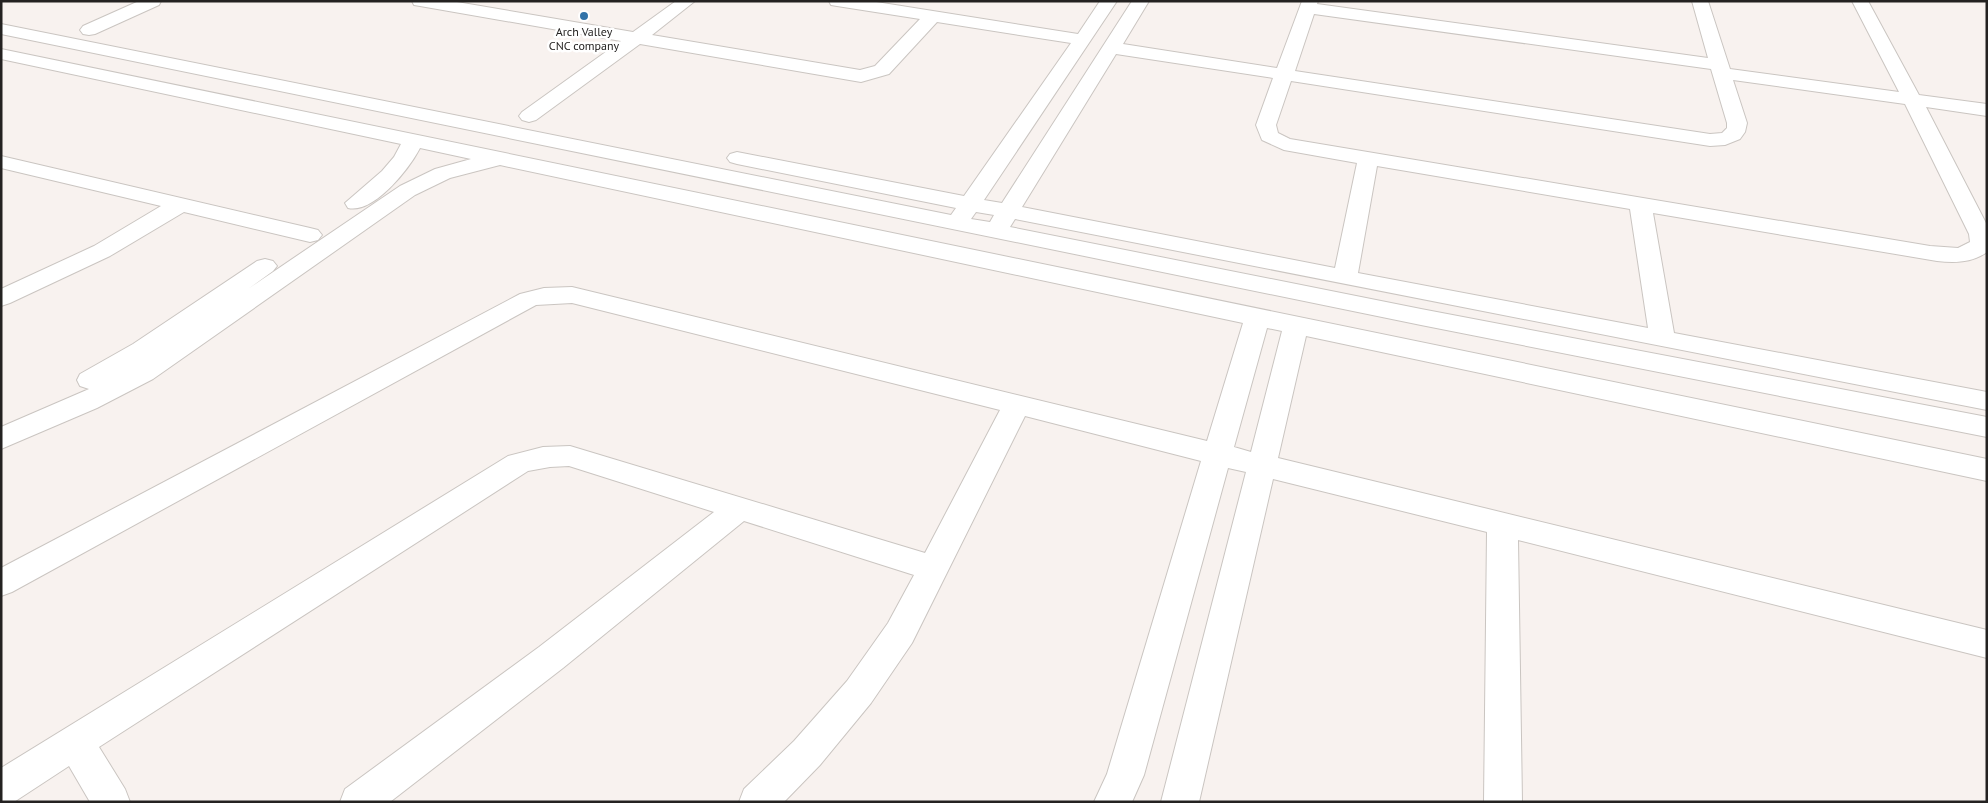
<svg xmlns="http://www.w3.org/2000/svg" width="1988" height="803" font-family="'PT Sans',sans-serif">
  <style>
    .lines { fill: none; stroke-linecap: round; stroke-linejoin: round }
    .minor-casing { stroke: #cac5c1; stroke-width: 2 }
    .minor { fill: #fff; fill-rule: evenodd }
    .poi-dot { fill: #3273a9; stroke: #fff; stroke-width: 2 }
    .labels { text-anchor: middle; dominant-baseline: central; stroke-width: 5; stroke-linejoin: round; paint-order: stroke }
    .far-poi-label { font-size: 12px; fill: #242221; stroke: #fff }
  </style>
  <rect width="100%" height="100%" fill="#f8f2ef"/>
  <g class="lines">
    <defs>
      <path id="minor" d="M139 1H161L159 5 95 34 89 35 83 34 80 30 83 26Z
        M412 1H451L633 32 676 1H695L652 35 860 70 875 66 920 19 837 6 831 5 829 1H870L1078 34 1100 1H1117L984 200 1002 203 1132 1H1149L1123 44 1277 68 1302 1H1318L1317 4 1708 58 1692 1H1708L1730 69 1899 92 1852 1H1868L1919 95 1987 104V116L1926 107 1987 225V252C1972 263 1954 263 1937 261L1653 213 1674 333 1987 392V410L1015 219 1010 227 1421 309 1987 417V437L1421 325 1 34V24L951 215 956 208 737 164 730 162 727 158 730 154 737 152 964 196 1071 43 937 22 889 74 861 82 640 44 536 120 529 122 522 120 519 116 522 112 621 41 420 6 414 5ZM1314 14 1711 69 1727 123V128L1722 133 1710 134 1295 71ZM1116 54 1273 78 1256 125 1262 140 1284 150 1357 163 1335 268 1022 207ZM1733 80 1905 104 1969 234 1970 242 1958 248 1930 246 1290 139 1278 133 1276 125 1291 81 1710 146 1725 145 1740 139 1745 132 1747 123ZM1377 166 1630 209 1648 328 1358 273ZM976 212 994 215 990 222 971 219Z
        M1 49 1987 459V481L1306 336 1278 458 1987 630V658L1518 540 1522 802H1484L1487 532 1273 479 1199 802H1161L1246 472 1228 468 1144 775 1132 802H1094L1107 774 1201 461 1025 416 912 643 871 703 820 765 784 802H739L744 789 794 741 847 681 888 623 914 575 744 521 563 668 390 802H340L345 789 539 647 714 512 569 466 550 467 528 471 99 747 125 789 130 802H90L69 766 14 802H1V768L508 456 543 447 570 446 925 553 1000 410 572 303 536 305 12 592 1 596V568L520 294 544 288 572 287 1207 441 1243 323 500 165 450 178 415 195 153 379 97 408 1 449V427L89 389 80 386 77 380 80 374 133 344 257 261 265 259 273 261 277 266 273 271 248 289 400 186 435 169 471 159 420 148C409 169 374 214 348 208L345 203 382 171 394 157 401 144 1 59ZM1267 328 1282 331 1251 452 1234 447Z
        M1 156 310 228 318 230 322 235 318 240 310 242 184 212 110 256 10 303 1 306V289L94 246 161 206 1 168Z"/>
    </defs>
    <!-- minor casing -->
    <use href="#minor" class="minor-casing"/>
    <!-- minor -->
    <use href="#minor" class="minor"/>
  </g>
  <!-- markers -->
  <circle class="poi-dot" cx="584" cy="16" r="5"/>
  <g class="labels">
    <!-- far-poi labels -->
    <g class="far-poi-label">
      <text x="584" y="31">Arch Valley<tspan x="584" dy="14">CNC company</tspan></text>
    </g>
  </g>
  <!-- border -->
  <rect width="1988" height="803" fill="none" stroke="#242221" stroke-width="5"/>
</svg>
